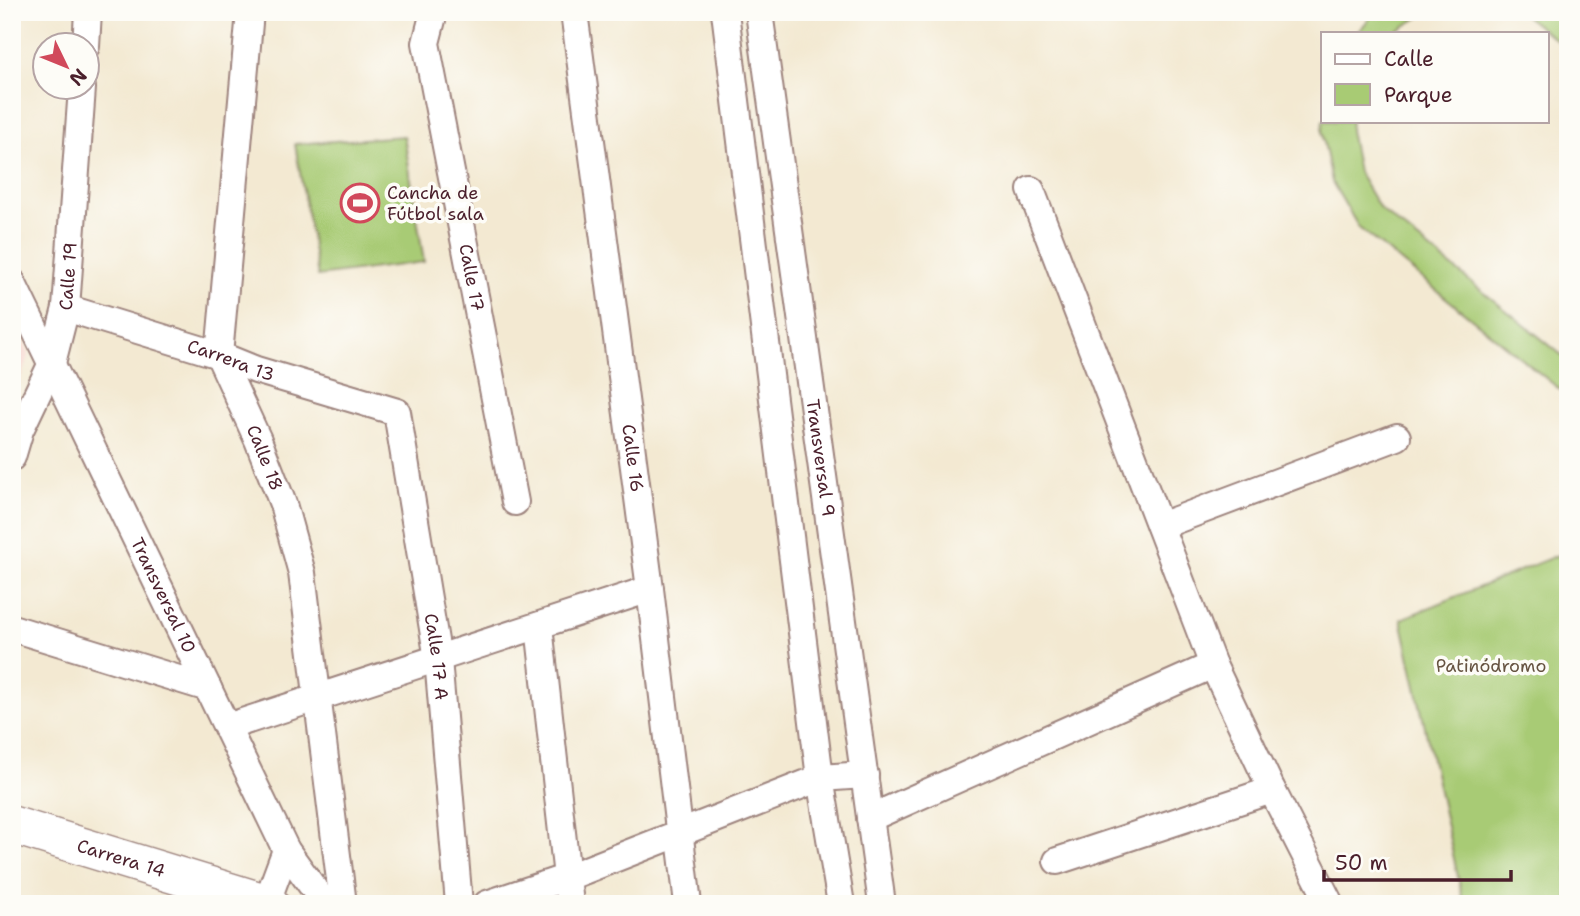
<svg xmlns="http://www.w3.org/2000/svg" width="1580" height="916" font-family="'Shantell Sans',sans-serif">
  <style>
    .built { fill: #f7d0ca }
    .green { fill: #a8cb74; stroke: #797550; stroke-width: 2 }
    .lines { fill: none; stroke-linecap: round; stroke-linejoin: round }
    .street-casing { stroke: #9e847e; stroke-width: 30 }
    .secondary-casing { stroke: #9e847e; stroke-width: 40 }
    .street { stroke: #fff; stroke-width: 26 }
    .secondary { stroke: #fff; stroke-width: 37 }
    .labels { text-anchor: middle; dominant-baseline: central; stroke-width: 7; stroke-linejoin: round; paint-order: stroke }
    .poi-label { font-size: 18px; fill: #4a1f2b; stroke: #fdfcf7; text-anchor: start }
    .street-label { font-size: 18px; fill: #4a1f2b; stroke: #fdfcf7 }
    .park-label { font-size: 18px; fill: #665341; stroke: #fdfcf7 }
  </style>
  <rect width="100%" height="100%" fill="#fdfcf7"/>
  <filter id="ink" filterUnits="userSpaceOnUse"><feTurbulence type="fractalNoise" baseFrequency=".0143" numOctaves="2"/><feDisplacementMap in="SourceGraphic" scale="14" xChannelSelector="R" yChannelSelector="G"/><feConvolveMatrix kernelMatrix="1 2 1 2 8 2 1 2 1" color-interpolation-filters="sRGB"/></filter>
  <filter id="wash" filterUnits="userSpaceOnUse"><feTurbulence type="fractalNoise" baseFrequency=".00686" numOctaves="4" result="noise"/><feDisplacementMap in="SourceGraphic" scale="28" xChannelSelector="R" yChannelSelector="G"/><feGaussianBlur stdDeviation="1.57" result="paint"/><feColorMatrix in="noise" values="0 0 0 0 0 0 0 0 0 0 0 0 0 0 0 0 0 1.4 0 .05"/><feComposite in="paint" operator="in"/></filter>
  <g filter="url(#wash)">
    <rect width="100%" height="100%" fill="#f3e9d2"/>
    <!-- built -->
    <path class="built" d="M12 318 29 354 13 399H12Z"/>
    <!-- green -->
    <path class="green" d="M1375 12H1428L1393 33H1357Z
      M1520 12H1566L1568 49Z
      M1323 121H1351L1350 130 1358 172 1380 209 1568 360V396L1359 228 1332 182 1322 132Z
      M404 136 424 262 318 276 295 144Z
      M1568 551V904H1464L1401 619Z"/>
  </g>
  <g filter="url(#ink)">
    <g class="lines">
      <defs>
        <g id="street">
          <path id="s1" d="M250 12 219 355 258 440 283 504 302 573 343 904"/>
          <path id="s2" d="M434 12 426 43 515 502"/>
          <path id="s3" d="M574 12 650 589 688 904"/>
          <path d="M725 12 820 778 841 904"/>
          <path id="s4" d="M759 12 882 904"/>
          <path d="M86 46 88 12"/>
          <path d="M1031 190 1213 665 1272 790 1330 904"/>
          <path id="s5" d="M12 282 286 850 325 904"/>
          <path id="s6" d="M66 308 219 355 256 370 397 412 438 659 459 904"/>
          <path id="s7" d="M12 457 20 430 52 363 66 308 82 88"/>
          <path d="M1160 526 1397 437"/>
          <path d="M539 626 570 904"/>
          <path d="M12 628 208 688"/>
          <path d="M227 727 650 589"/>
          <path d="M870 818 1213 665"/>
          <path d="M1057 861 1272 790"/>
          <path d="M266 904 286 850"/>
          <path d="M487 904 568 877 820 778 865 775"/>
        </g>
        <g id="secondary">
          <path id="s8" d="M12 825 270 904"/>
        </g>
      </defs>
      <!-- street casing -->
      <use href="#street" class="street-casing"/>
      <!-- secondary casing -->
      <use href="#secondary" class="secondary-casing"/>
      <!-- street -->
      <use href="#street" class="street"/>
      <!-- secondary -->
      <use href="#secondary" class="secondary"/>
    </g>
  </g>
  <!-- icons -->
  <defs>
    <symbol id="stadium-ring" viewBox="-11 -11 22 22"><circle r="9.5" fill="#fdfcf7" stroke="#d1495b" stroke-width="1.5"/><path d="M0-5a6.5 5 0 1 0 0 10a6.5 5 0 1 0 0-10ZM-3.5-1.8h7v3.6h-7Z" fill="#d1495b"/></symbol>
  </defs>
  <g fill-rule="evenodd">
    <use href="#stadium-ring" x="338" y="181" width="44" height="44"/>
  </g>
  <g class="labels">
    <!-- poi labels -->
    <g class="poi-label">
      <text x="387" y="193">Cancha de<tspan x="387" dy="21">Fútbol sala</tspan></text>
    </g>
    <!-- street labels -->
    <g class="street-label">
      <text stroke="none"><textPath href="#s7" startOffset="191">Calle 19</textPath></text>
      <text stroke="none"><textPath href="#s2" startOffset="271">Calle 17</textPath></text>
      <text stroke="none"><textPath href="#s6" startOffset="173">Carrera 13</textPath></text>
      <text stroke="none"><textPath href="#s1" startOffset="457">Calle 18</textPath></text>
      <text stroke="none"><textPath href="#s3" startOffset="450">Calle 16</textPath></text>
      <text stroke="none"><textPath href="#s4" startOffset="450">Transversal 9</textPath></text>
      <text stroke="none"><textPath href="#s5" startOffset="348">Transversal 10</textPath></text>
      <text stroke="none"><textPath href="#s6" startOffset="595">Calle 17 A</textPath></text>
      <text stroke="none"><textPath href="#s8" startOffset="114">Carrera 14</textPath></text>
    </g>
    <!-- park labels -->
    <g class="park-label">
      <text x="1491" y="666">Patinódromo</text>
    </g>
  </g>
  <!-- margin -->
  <rect width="1580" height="916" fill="none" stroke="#fdfcf7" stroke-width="42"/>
  <!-- legend -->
  <rect x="1321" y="32" width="228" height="91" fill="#fdfcf7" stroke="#b5a4a5" stroke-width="2"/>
  <rect x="1335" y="54" width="35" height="10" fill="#ffffff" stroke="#b5a4a5" stroke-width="2"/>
  <text x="1384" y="66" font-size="21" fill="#4a1f2b">Calle</text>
  <rect x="1335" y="84" width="35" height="21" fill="#a8cb74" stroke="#b5a4a5" stroke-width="2"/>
  <text x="1384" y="102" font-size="21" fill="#4a1f2b">Parque</text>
  <!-- north arrow -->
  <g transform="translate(66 66) rotate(133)"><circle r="33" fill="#fdfcf7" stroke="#b5a4a5" stroke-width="2"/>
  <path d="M0-5L12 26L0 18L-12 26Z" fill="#d1495b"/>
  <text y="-10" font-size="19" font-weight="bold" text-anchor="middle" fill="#4a1f2b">N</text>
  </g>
  <!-- scale -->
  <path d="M1324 870v10h187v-10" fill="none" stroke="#4a1f2b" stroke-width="3.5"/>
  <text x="1335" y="870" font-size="21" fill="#4a1f2b" stroke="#fdfcf7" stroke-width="5" paint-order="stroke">50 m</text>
</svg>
